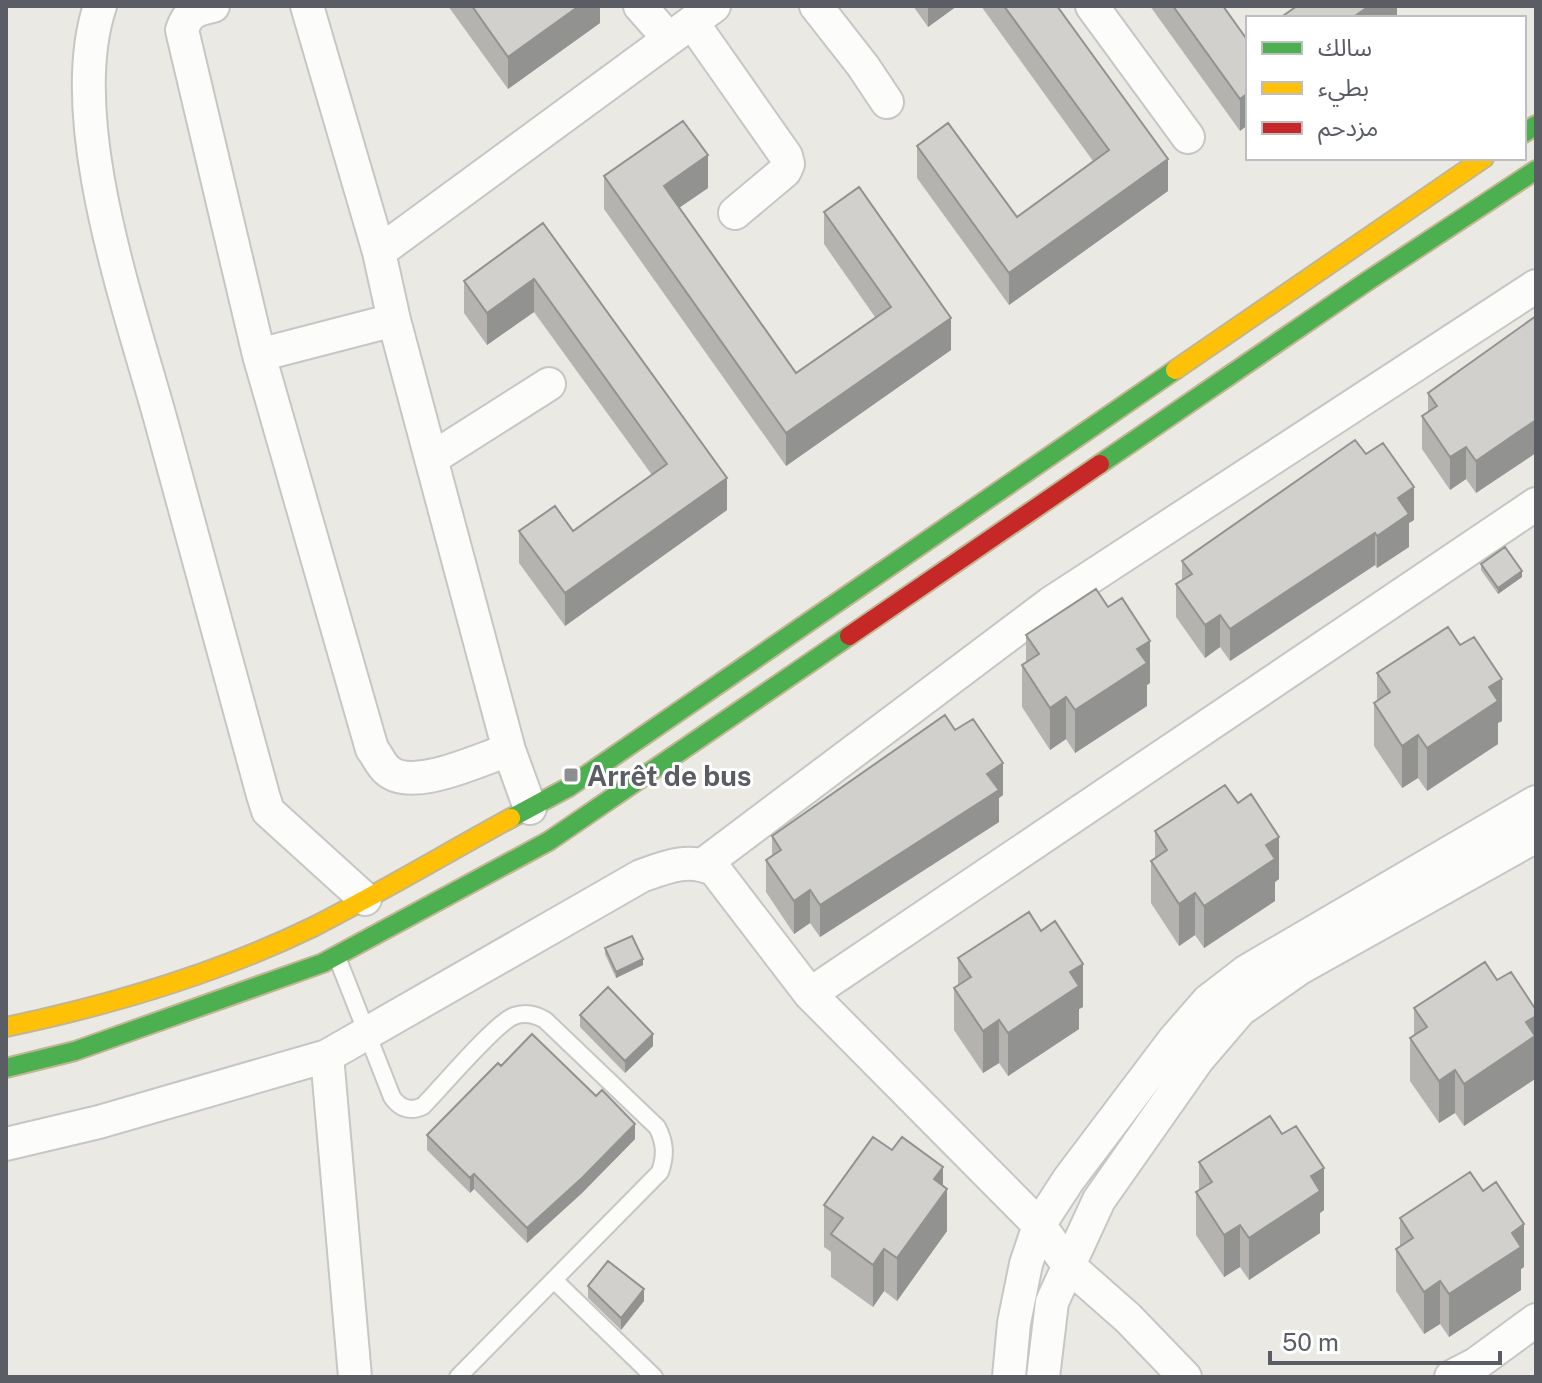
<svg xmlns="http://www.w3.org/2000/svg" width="1542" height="1383" font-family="'Public Sans','Noto Sans Arabic',sans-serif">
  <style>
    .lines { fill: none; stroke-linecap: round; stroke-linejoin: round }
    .lane-casing { stroke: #c6c6c5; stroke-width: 20 }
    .street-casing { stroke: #c6c6c5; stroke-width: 36 }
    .fast-casing { stroke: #c2b692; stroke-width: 22 }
    .slow-casing { stroke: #c2b692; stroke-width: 22 }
    .jam-casing { stroke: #c2b692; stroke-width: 22 }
    .lane { stroke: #fcfcfb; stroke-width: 16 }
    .street { stroke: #fcfcfb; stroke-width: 32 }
    .fast { stroke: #4caf50; stroke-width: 18 }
    .slow { stroke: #ffc107; stroke-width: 18 }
    .jam { stroke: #c62828; stroke-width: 18 }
    .wall { fill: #b4b3b0 }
    .shaded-wall { fill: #929290 }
    .building { fill: #d1d0cd; stroke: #929290; stroke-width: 2 }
    .poi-dot { fill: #8c8e90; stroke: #fff; stroke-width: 3 }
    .labels { text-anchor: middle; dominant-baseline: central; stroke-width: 6; stroke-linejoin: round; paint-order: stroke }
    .poi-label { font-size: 28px; font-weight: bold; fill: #5a5d63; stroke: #fff; text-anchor: start }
  </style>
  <rect width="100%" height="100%" fill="#eae9e4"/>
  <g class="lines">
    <defs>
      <path id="lane" d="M337 957 392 1097C400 1109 411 1112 423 1106 441 1088 495 1023 514 1016 525 1012 535 1014 545 1020L657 1127C665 1142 666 1155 660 1172L458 1377
        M554 1280 654 1377"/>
      <path id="street" d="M100 6C61 122 133 316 164 432 197 553 230 674 263 795L268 811 365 899
        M213 6C195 10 188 12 182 30L259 355 372 749C377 755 381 765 387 770 412 793 480 759 509 750
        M307 6 379 252 394 320 509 750 530 808
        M640 6 669 39
        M816 6 863 66 887 102
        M1092 6 1188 137
        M692 22 786 156 788 164 785 171 735 213
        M379 252 714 6
        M259 355 394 320
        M431 459 549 384
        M704 864 1051 603 1536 286
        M810 994 1536 504
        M6 1144 99 1122 327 1056
        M355 1377 327 1056 641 876C666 867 689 857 715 870L810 994 1039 1225 1069 1266 1128 1318 1185 1377
        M1009 1377 1014 1323 1026 1264 1039 1225 1069 1179 1174 1040 1208 1001 1247 971 1536 802
        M1043 1377 1052 1302 1099 1200 1198 1059 1240 1010 1300 968 1536 836
        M1451 1377 1476 1364 1536 1320"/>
      <path id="fast" d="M1524 133 1536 125
        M1100 464 1366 282 1536 170
        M511 818 569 787 1175 370
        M6 1068 75 1051 323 963 549 841 849 636"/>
      <path id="slow" d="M1175 370 1484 158
        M6 1027C111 1005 216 974 313 927 380 893 445 854 511 818"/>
      <path id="jam" d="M849 636 1100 464"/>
    </defs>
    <!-- lane casing -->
    <use href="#lane" class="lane-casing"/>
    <!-- street casing -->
    <use href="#street" class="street-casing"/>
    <!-- fast casing -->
    <use href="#fast" class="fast-casing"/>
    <!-- slow casing -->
    <use href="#slow" class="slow-casing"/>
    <!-- jam casing -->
    <use href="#jam" class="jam-casing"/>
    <!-- lane -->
    <use href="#lane" class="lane"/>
    <!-- street -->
    <use href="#street" class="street"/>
    <!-- fast -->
    <use href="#fast" class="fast"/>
    <!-- slow -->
    <use href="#slow" class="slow"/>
    <!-- jam -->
    <use href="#jam" class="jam"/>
  </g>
  <!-- wall -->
  <path class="wall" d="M448 6H600V23L508 89Z
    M913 6H957L928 27Z
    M981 6H1057L1168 191 1009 305 917 178V146L1017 217 1093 161Z
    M1150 6H1223L1248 41 1240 131Z
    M604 176 708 188 679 208 796 373 875 317 824 244V212L951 350 786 466 604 209Z
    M543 223 727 510 565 626 519 563V531H573L652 475 534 312 487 345 464 313V281Z
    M1536 316 1476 493 1466 479 1450 490 1422 449V416L1428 412V393Z
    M1414 520 1409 523V547L1377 568 1375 565 1230 661 1220 647 1205 658 1176 617V584L1182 581V561Z
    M1481 564 1522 577 1498 594 1481 570Z
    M1026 635 1150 683 1147 685V706L1075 753 1066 739 1050 750 1022 707V665L1026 662Z
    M1377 673 1502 721 1498 723V744L1427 791 1418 778 1402 788 1374 746V703L1377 701Z
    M955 730 1003 795 999 798V822L820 937 810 923 794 934 766 892V860L772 856V836Z
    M1155 831 1279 879 1275 882V901L1204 948 1195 935 1179 946 1151 903V861L1155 858Z
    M605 948 643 965 616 978 605 954Z
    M958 958 1083 1007 1079 1009V1029L1008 1076 999 1063 983 1073 954 1030V988L958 985Z
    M1497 980 1536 1010 1535 1079 1464 1126 1455 1113 1439 1123 1410 1081V1038L1414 1036V1008Z
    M580 1015 653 1046 625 1073 580 1027Z
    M501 1066 635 1139 582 1193 527 1243 474 1189 470 1193 427 1150V1135Z
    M1199 1162 1324 1210 1320 1213V1233L1249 1280 1240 1267 1224 1277 1196 1235V1192L1199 1190Z
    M943 1185 947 1231 897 1301 884 1291 873 1307 831 1277V1252L824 1247V1205Z
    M1400 1218 1524 1267 1521 1269V1290L1449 1337 1440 1324 1424 1334 1396 1291V1249L1400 1246Z
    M588 1286 644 1301 621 1330 588 1298Z"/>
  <!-- shaded-wall -->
  <path class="shaded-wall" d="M579 6H600V23L508 89V57Z
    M928 6H957L928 27Z
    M1369 6H1397V18H1352Z
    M1248 93V125L1240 131V99Z
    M708 155V188L664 218V186Z
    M1168 159V191L1009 305V273Z
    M534 279V312L487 345V313Z
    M951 318V350L786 466V433Z
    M1536 420V453L1476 493V461Z
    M1466 447V479L1450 490V457Z
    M727 478V510L565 626V593Z
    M1414 487V520L1409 523V547L1377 568V536L1398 498Z
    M1375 533V565L1230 661V629Z
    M1522 571V577L1498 594V588Z
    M1220 615V647L1205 658V625Z
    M1150 641V683L1147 685V706L1075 753V710L1137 649Z
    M1502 679V721L1498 723V744L1427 791V748L1489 687Z
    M1066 697V739L1050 750V708Z
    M1418 735V778L1402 788V746Z
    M1003 763V795L999 798V822L820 937V905L987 774Z
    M1279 837V879L1275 882V901L1204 948V906L1266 845Z
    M810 890V923L794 934V901Z
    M1195 893V935L1179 946V904Z
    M643 959V965L616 978V972Z
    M1083 964V1007L1079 1009V1029L1008 1076V1033L1070 972Z
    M1536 1016 1535 1079 1464 1126V1084L1526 1022Z
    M999 1020V1063L983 1073V1031Z
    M653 1034V1046L625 1073V1061Z
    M1455 1070V1113L1439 1123V1081Z
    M635 1124V1139L582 1193 527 1243V1228Z
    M943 1167V1195L947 1189V1231L897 1301V1258L934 1179Z
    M1324 1168V1210L1320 1213V1233L1249 1280V1238L1311 1176Z
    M474 1174V1189L470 1193V1178Z
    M1524 1224V1267L1521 1269V1290L1449 1337V1294L1512 1233Z
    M1240 1225V1267L1224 1277V1235Z
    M884 1249V1291L873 1307V1265Z
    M1440 1281V1324L1424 1334V1292Z
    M644 1289V1301L621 1330V1318Z"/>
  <!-- building -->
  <path class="building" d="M472 6H579L508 57Z
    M1004 6H1057L1168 159 1009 273 917 146 948 123 1017 217 1109 150Z
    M1173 6H1223L1248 41V93L1240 99Z
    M1297 6H1369L1352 18H1280Z
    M683 121 708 155 664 186 796 373 891 307 824 212 859 187 951 318 786 433 604 176Z
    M543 223 727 478 565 593 519 531 555 506 573 531 667 464 534 279 487 313 464 281Z
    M1536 316V420L1476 461 1466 447 1450 457 1422 416 1437 406 1428 393Z
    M1355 440 1366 454 1383 443 1414 487 1398 498 1409 514 1377 536 1375 533 1230 629 1220 615 1205 625 1176 584 1192 574 1182 561Z
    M1505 547 1522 571 1498 588 1481 564Z
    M1096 589 1108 607 1122 598 1150 641 1137 649 1147 663 1075 710 1066 697 1050 708 1022 665 1039 654 1026 635Z
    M1448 627 1460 645 1474 637 1502 679 1489 687 1498 701 1427 748 1418 735 1402 746 1374 703 1390 692 1377 673Z
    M945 715 955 730 973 719 1003 763 987 774 999 790 820 905 810 890 794 901 766 860 781 850 772 836Z
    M1225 785 1238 803 1251 794 1279 837 1266 845 1275 859 1204 906 1195 893 1179 904 1151 861 1167 850 1155 831Z
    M1029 912 1041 931 1055 921 1083 964 1070 972 1079 986 1008 1033 999 1020 983 1031 954 988 971 977 958 958Z
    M632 936 643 959 616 972 605 948Z
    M1485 962 1497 980 1511 972 1536 1010V1016L1526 1022 1535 1036 1464 1084 1455 1070 1439 1081 1410 1038 1427 1027 1414 1008Z
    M608 987 653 1034 625 1061 580 1015Z
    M532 1034 596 1096 602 1090 635 1124 582 1178 527 1228 474 1174 470 1178 427 1135 498 1063 501 1066Z
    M1270 1116 1282 1134 1296 1126 1324 1168 1311 1176 1320 1191 1249 1238 1240 1225 1224 1235 1196 1192 1212 1182 1199 1162Z
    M873 1137 892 1150 902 1137 943 1167 934 1179 947 1189 897 1258 884 1249 873 1265 831 1234 843 1218 824 1205Z
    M1470 1172 1483 1191 1496 1182 1524 1224 1512 1233 1521 1247 1449 1294 1440 1281 1424 1292 1396 1249 1413 1238 1400 1218Z
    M608 1261 644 1289 621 1318 588 1286Z"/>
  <!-- markers -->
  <rect class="poi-dot" x="563" y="767" width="16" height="16" rx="4"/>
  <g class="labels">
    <!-- poi labels -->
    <g class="poi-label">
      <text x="587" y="775">Arrêt de bus</text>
    </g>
  </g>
  <!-- border -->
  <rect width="1542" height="1383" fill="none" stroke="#5a5d63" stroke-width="16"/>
  <!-- legend -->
  <rect x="1246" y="16" width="280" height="144" fill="#ffffff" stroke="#bdbec1" stroke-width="2"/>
  <rect x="1262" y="42" width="40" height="12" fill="#4caf50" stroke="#bdbec1" stroke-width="2"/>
  <text x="1318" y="56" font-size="24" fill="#5a5d63">سالك</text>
  <rect x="1262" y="82" width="40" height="12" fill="#ffc107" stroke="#bdbec1" stroke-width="2"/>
  <text x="1318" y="96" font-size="24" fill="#5a5d63">بطيء</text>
  <rect x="1262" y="122" width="40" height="12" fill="#c62828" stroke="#bdbec1" stroke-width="2"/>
  <text x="1318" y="136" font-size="24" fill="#5a5d63">مزدحم</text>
  <!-- scale -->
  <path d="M1270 1351v12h230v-12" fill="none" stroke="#5a5d63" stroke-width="4"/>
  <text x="1282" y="1351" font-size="24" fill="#5a5d63" stroke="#ffffff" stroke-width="6" paint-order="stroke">50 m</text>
</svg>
